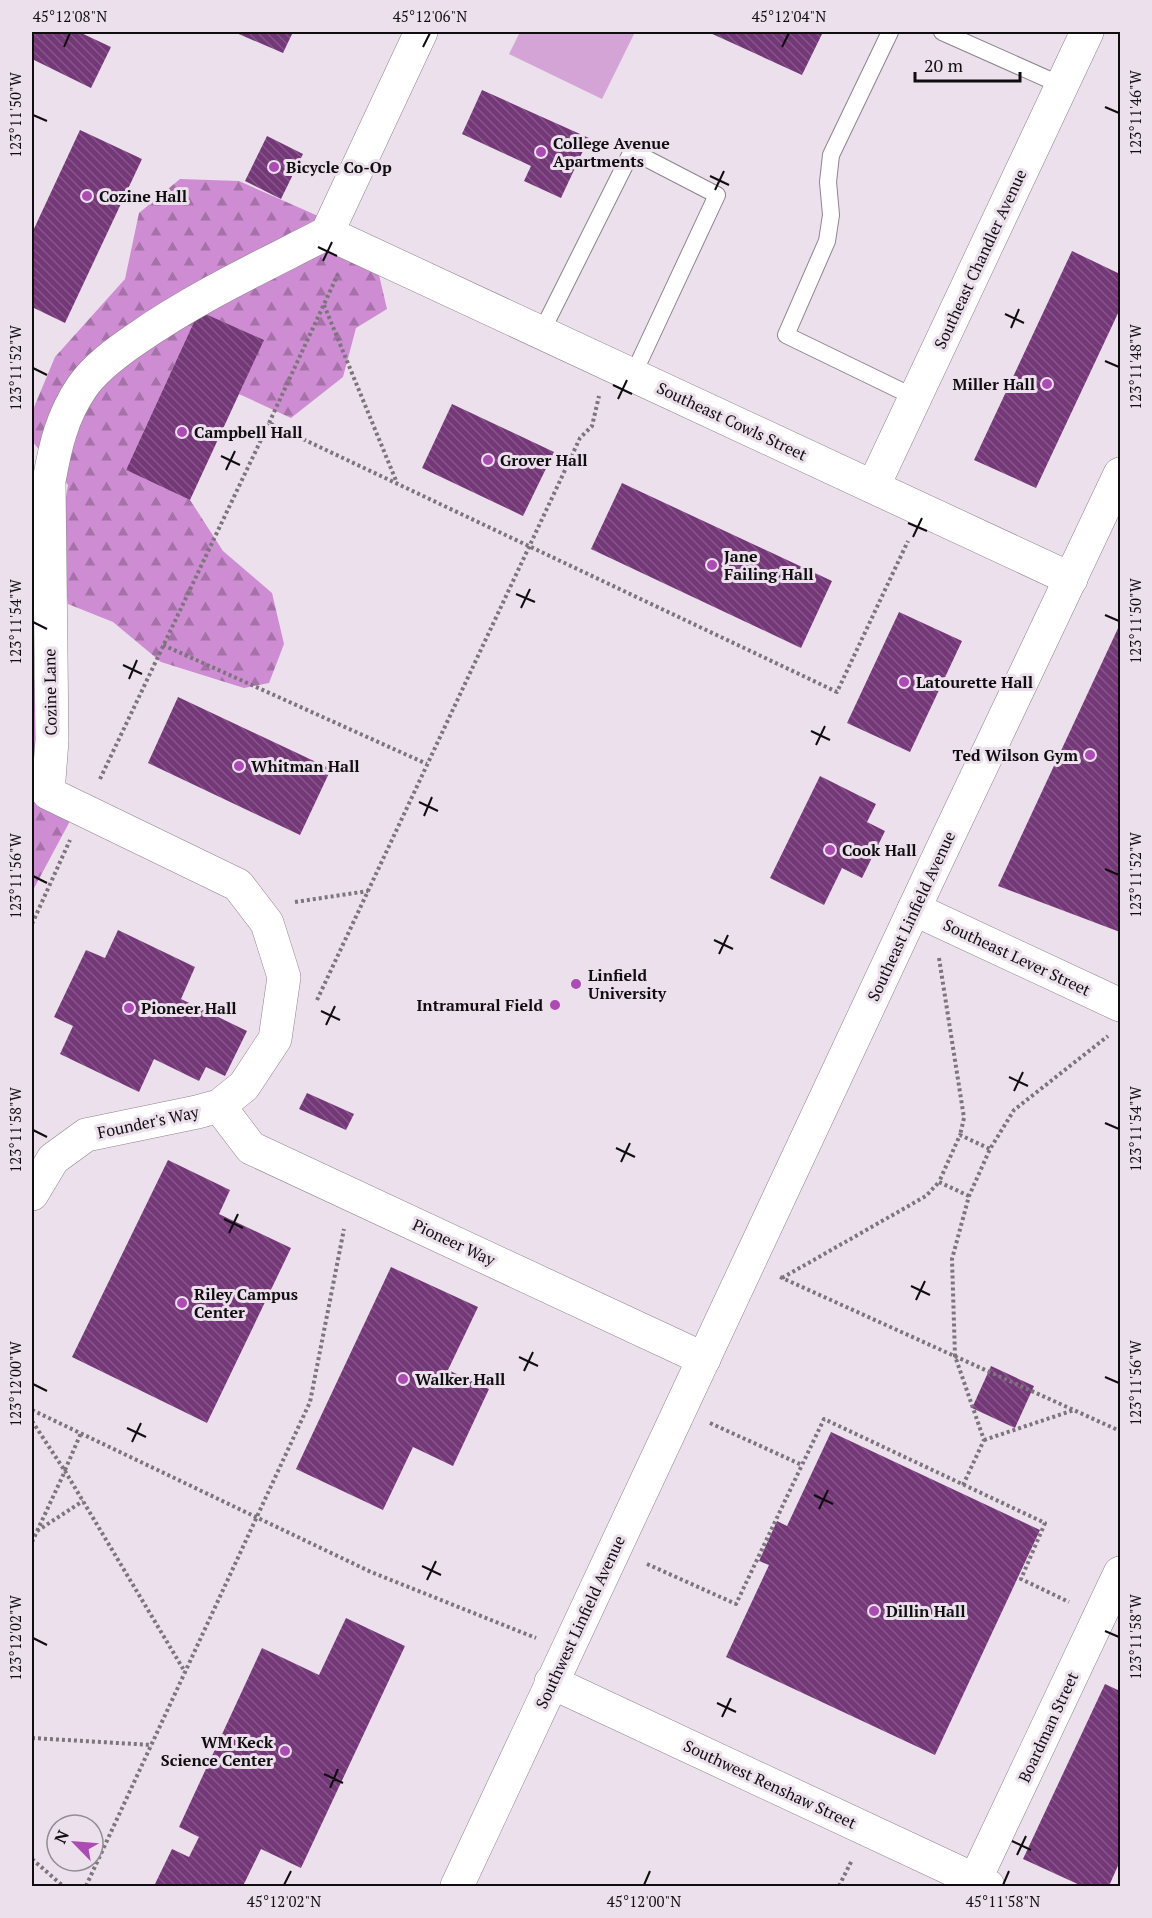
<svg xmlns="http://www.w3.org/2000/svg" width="1152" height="1918" font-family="'PT Serif',serif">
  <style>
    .forest { fill: url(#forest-firs) }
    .park { fill: #d3a4d5 }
    .building { fill: url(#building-back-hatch) }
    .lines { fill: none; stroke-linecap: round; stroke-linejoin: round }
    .lane-casing { stroke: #8d848e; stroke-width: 18 }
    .street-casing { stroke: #8d848e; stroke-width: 34 }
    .secondary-casing { stroke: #8d848e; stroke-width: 34 }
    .path { stroke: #7c757c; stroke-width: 4; stroke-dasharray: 3 3; stroke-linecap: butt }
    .lane { stroke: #fff; stroke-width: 16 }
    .street { stroke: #fff; stroke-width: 33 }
    .secondary { stroke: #fff; stroke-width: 33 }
    .ticks { fill: none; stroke: #100d10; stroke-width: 2 }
    .poi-dot { fill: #ac4bb3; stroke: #ebe0eb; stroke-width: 2 }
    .labels { text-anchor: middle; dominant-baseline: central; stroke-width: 6; stroke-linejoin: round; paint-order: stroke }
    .poi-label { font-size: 16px; font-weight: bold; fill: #100d10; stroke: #ebe0eb; text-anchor: start }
    .street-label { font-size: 16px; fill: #100d10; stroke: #ebe0eb }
    .neatline { fill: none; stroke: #100d10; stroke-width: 2 }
    .ticks-label { font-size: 15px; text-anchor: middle; fill: #100d10 }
  </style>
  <defs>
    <pattern id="forest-firs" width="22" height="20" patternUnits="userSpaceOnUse" patternTransform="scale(1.5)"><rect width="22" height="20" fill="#ce8cd2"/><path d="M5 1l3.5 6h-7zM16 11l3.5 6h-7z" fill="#a671a9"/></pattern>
    <pattern id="building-back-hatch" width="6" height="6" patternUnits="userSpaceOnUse" patternTransform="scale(1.5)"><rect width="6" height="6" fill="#743778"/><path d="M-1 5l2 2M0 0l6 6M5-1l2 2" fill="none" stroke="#855788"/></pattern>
  </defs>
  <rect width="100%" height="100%" fill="#ebe0eb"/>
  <!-- forest -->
  <path class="forest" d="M180 179 239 181 325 219 379 275 387 309 356 328 343 377 291 418 239 394 263 340 199 311 126 470 190 500 223 551 272 593 284 644 269 683 244 688 161 662 113 622 68 604 58 543 68 485 32 441V412L55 357 125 279 139 213Z
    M50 674 70 821 32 892V680Z"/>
  <!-- park -->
  <path class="park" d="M520 32H635L602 99 509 54Z"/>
  <!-- building -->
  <path class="building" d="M32 32H79L111 47 91 88 32 59Z
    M234 32H293L283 53Z
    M708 32H823L802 75Z
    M482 90 589 138 561 198 524 181 531 166 462 134Z
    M80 130 142 159 65 323 32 307V233Z
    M267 136 303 154 281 199 245 181Z
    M1072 251 1120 274V309L1036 488 974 460Z
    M199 311 264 340 190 500 126 470Z
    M452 404 554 452 523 516 422 468Z
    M622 483 832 581 801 648 591 549Z
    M899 612 962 641 910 752 847 723Z
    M1120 624V932L998 886Z
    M178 697 331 769 300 835 148 763Z
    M820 776 876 804 867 822 885 831 862 878 842 868 824 905 770 878Z
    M118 930 195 967 181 999 247 1031 225 1076 206 1067 199 1081 154 1059 139 1092 60 1054 73 1026 54 1017 86 950 105 958Z
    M307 1093 354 1114 346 1130 299 1109Z
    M168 1160 230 1190 219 1214 291 1248 207 1423 72 1357Z
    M391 1267 478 1307 448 1370 489 1389 453 1466 413 1447 383 1510 296 1469Z
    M991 1366 1034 1386 1015 1428 972 1408Z
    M831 1432 1040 1530 935 1755 726 1657 769 1565 759 1561 777 1521 787 1526Z
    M346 1618 405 1646 301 1868 261 1849 243 1886H154L172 1849 189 1857 199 1837 179 1827 262 1648 319 1675Z
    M1105 1684 1120 1691V1861L1109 1886H1082L1023 1859Z"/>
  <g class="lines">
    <defs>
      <path id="lane" d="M890 32 831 155 828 182 831 215 827 241 786 335 916 398
        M942 32 1061 85
        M541 333 632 151 717 195 633 375"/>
      <path id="street" d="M327 233 1071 579
        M327 233 421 32
        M873 487 1087 32
        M914 909 1120 1005
        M219 1106 251 1148 704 1359
        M32 1194 53 1159 86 1135 197 1112 219 1106 244 1086 275 1039 284 977 267 923 238 885 48 793 52 740 49 481C55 447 62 416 82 387 95 368 117 352 136 339 196 297 263 266 327 233
        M551 1682 988 1886
        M975 1880 1120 1573"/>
      <path id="secondary" d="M457 1886 930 875 1120 474"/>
    </defs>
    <!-- lane casing -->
    <use href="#lane" class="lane-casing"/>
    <!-- street casing -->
    <use href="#street" class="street-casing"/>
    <!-- secondary casing -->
    <use href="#secondary" class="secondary-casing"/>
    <!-- path -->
    <path class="path" d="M324 305 397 483
      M269 423 338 274
      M163 645 427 764
      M100 779 269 423 837 692 908 541
      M295 902 368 891
      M32 924 70 840
      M939 958 964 1118 960 1135
      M317 1000 580 438 592 426 599 396
      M969 1196 939 1182 960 1135 990 1149
      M780 1277 1120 1431
      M782 1278 926 1196 939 1182
      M32 1410 371 1572 536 1638
      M32 1421 65 1471
      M710 1423 802 1465 824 1419 1045 1523 1021 1579 1069 1602
      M984 1440 1074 1410
      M65 1470 81 1433
      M963 1485 984 1440 955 1356 952 1259 969 1196 990 1149 1014 1110 1108 1036
      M37 1531 83 1501
      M32 1542 65 1471 185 1672
      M647 1564 736 1604 802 1465
      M32 1738 152 1745
      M32 1859 63 1886
      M86 1886 310 1402 344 1229
      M839 1886 852 1860"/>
    <!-- lane -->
    <use href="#lane" class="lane"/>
    <!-- street -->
    <use href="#street" class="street"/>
    <!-- secondary -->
    <use href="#secondary" class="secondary"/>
  </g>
  <!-- ticks -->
  <path class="ticks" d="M64 47 70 33M423 47 430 33M782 47 789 33M1105 107 1119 113M33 115 47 121M710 176 729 185M715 190 724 171M318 247 337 256M323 261 332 242M1005 314 1024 323M1011 328 1019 309M1105 361 1119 367M33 368 47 375M613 385 632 394M618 399 627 380M221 456 240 465M226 470 235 451M908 523 927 531M913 537 922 518M516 594 535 602M521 608 530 589M1105 615 1119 621M33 622 47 629M123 665 142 674M129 679 137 660M811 731 830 740M816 745 825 726M419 802 438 811M424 816 432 797M1105 869 1119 875M33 876 47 883M714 940 733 949M719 954 728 935M321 1011 340 1020M326 1025 335 1006M1009 1077 1028 1086M1014 1091 1023 1072M1105 1123 1119 1129M33 1130 47 1137M616 1148 635 1157M621 1162 630 1143M224 1219 243 1228M229 1233 238 1214M911 1286 930 1295M916 1300 925 1281M519 1357 538 1366M524 1371 533 1352M1105 1377 1119 1383M33 1384 47 1391M127 1428 146 1437M132 1442 141 1423M814 1495 833 1504M819 1509 828 1490M422 1566 441 1575M427 1580 436 1561M1105 1631 1119 1637M33 1638 47 1645M717 1703 736 1712M722 1717 731 1698M324 1774 343 1783M330 1788 338 1769M1012 1841 1031 1850M1017 1855 1026 1836M284 1885 291 1871M644 1885 650 1871M1003 1885 1009 1871"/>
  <!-- markers -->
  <g class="poi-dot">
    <circle cx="541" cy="152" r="6"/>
    <circle cx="274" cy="167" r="6"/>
    <circle cx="87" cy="196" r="6"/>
    <circle cx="1047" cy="384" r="6"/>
    <circle cx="182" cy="432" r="6"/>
    <circle cx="488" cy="460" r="6"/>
    <circle cx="712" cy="565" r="6"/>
    <circle cx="904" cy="682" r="6"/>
    <circle cx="1090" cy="755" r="6"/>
    <circle cx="239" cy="766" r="6"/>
    <circle cx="830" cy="850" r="6"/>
    <circle cx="576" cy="984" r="6"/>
    <circle cx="555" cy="1005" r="6"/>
    <circle cx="129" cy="1008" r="6"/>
    <circle cx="182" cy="1303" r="6"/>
    <circle cx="403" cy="1379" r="6"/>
    <circle cx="874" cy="1611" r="6"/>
    <circle cx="285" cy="1751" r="6"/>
  </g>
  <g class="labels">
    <!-- poi labels -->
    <g class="poi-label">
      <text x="553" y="143">College Avenue<tspan x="553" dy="18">Apartments</tspan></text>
      <text x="286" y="167">Bicycle Co-Op</text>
      <text x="99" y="196">Cozine Hall</text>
      <text x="1035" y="384" text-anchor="end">Miller Hall</text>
      <text x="194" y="432">Campbell Hall</text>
      <text x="500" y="460">Grover Hall</text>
      <text x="724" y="556">Jane<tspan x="724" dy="18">Failing Hall</tspan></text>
      <text x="916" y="682">Latourette Hall</text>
      <text x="1078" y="755" text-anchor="end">Ted Wilson Gym</text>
      <text x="251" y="766">Whitman Hall</text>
      <text x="842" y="850">Cook Hall</text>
      <text x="588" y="975">Linfield<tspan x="588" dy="18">University</tspan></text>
      <text x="543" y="1005" text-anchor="end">Intramural Field</text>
      <text x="141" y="1008">Pioneer Hall</text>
      <text x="194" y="1294">Riley Campus<tspan x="194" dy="18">Center</tspan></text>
      <text x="415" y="1379">Walker Hall</text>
      <text x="886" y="1611">Dillin Hall</text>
      <text x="273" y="1742" text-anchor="end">WM Keck<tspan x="273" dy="18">Science Center</tspan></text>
    </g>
    <!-- street labels -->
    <g class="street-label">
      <text transform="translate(980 259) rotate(-65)">Southeast Chandler Avenue</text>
      <text transform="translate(732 421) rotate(25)">Southeast Cowls Street</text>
      <text transform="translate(50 692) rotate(-91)">Cozine Lane</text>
      <text transform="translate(911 916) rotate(-65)">Southeast Linfield Avenue</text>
      <text transform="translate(1017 957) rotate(25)">Southeast Lever Street</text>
      <text transform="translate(148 1122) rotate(-12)">Founder's Way</text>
      <text transform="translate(454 1242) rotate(25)">Pioneer Way</text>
      <text transform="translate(580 1622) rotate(-65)">Southwest Linfield Avenue</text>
      <text transform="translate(1048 1727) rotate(-65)">Boardman Street</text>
      <text transform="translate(770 1784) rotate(25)">Southwest Renshaw Street</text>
    </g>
  </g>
  <!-- border -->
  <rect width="1152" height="1918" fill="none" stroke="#ebe0eb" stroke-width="66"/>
  <!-- north arrow -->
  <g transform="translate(75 1843) rotate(295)"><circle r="28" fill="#ebe0eb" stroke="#938c93" stroke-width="1.5"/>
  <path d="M0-4.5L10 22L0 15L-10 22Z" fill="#ac4bb3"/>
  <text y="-9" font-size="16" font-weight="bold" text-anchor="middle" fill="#100d10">N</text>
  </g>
  <!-- scale -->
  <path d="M915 72v9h105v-9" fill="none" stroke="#100d10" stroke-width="3"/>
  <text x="924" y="72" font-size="18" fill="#100d10" stroke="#ebe0eb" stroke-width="4.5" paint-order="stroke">20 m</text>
  <rect x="33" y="33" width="1086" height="1852" class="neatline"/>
  <g class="ticks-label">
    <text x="70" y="22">45°12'08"N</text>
    <text x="430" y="22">45°12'06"N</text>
    <text x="789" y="22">45°12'04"N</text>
    <text transform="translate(1136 113) rotate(-90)" y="5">123°11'46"W</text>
    <text transform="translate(16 115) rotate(-90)" y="5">123°11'50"W</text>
    <text transform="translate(1136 367) rotate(-90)" y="5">123°11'48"W</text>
    <text transform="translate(16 368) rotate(-90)" y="5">123°11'52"W</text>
    <text transform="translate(1136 621) rotate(-90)" y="5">123°11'50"W</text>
    <text transform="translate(16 622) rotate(-90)" y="5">123°11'54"W</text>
    <text transform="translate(1136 875) rotate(-90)" y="5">123°11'52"W</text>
    <text transform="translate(16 876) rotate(-90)" y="5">123°11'56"W</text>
    <text transform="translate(1136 1129) rotate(-90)" y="5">123°11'54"W</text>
    <text transform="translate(16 1130) rotate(-90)" y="5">123°11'58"W</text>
    <text transform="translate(1136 1383) rotate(-90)" y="5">123°11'56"W</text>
    <text transform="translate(16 1384) rotate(-90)" y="5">123°12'00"W</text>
    <text transform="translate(1136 1637) rotate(-90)" y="5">123°11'58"W</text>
    <text transform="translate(16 1638) rotate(-90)" y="5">123°12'02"W</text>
    <text x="284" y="1907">45°12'02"N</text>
    <text x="644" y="1907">45°12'00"N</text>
    <text x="1003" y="1907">45°11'58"N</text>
  </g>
</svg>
